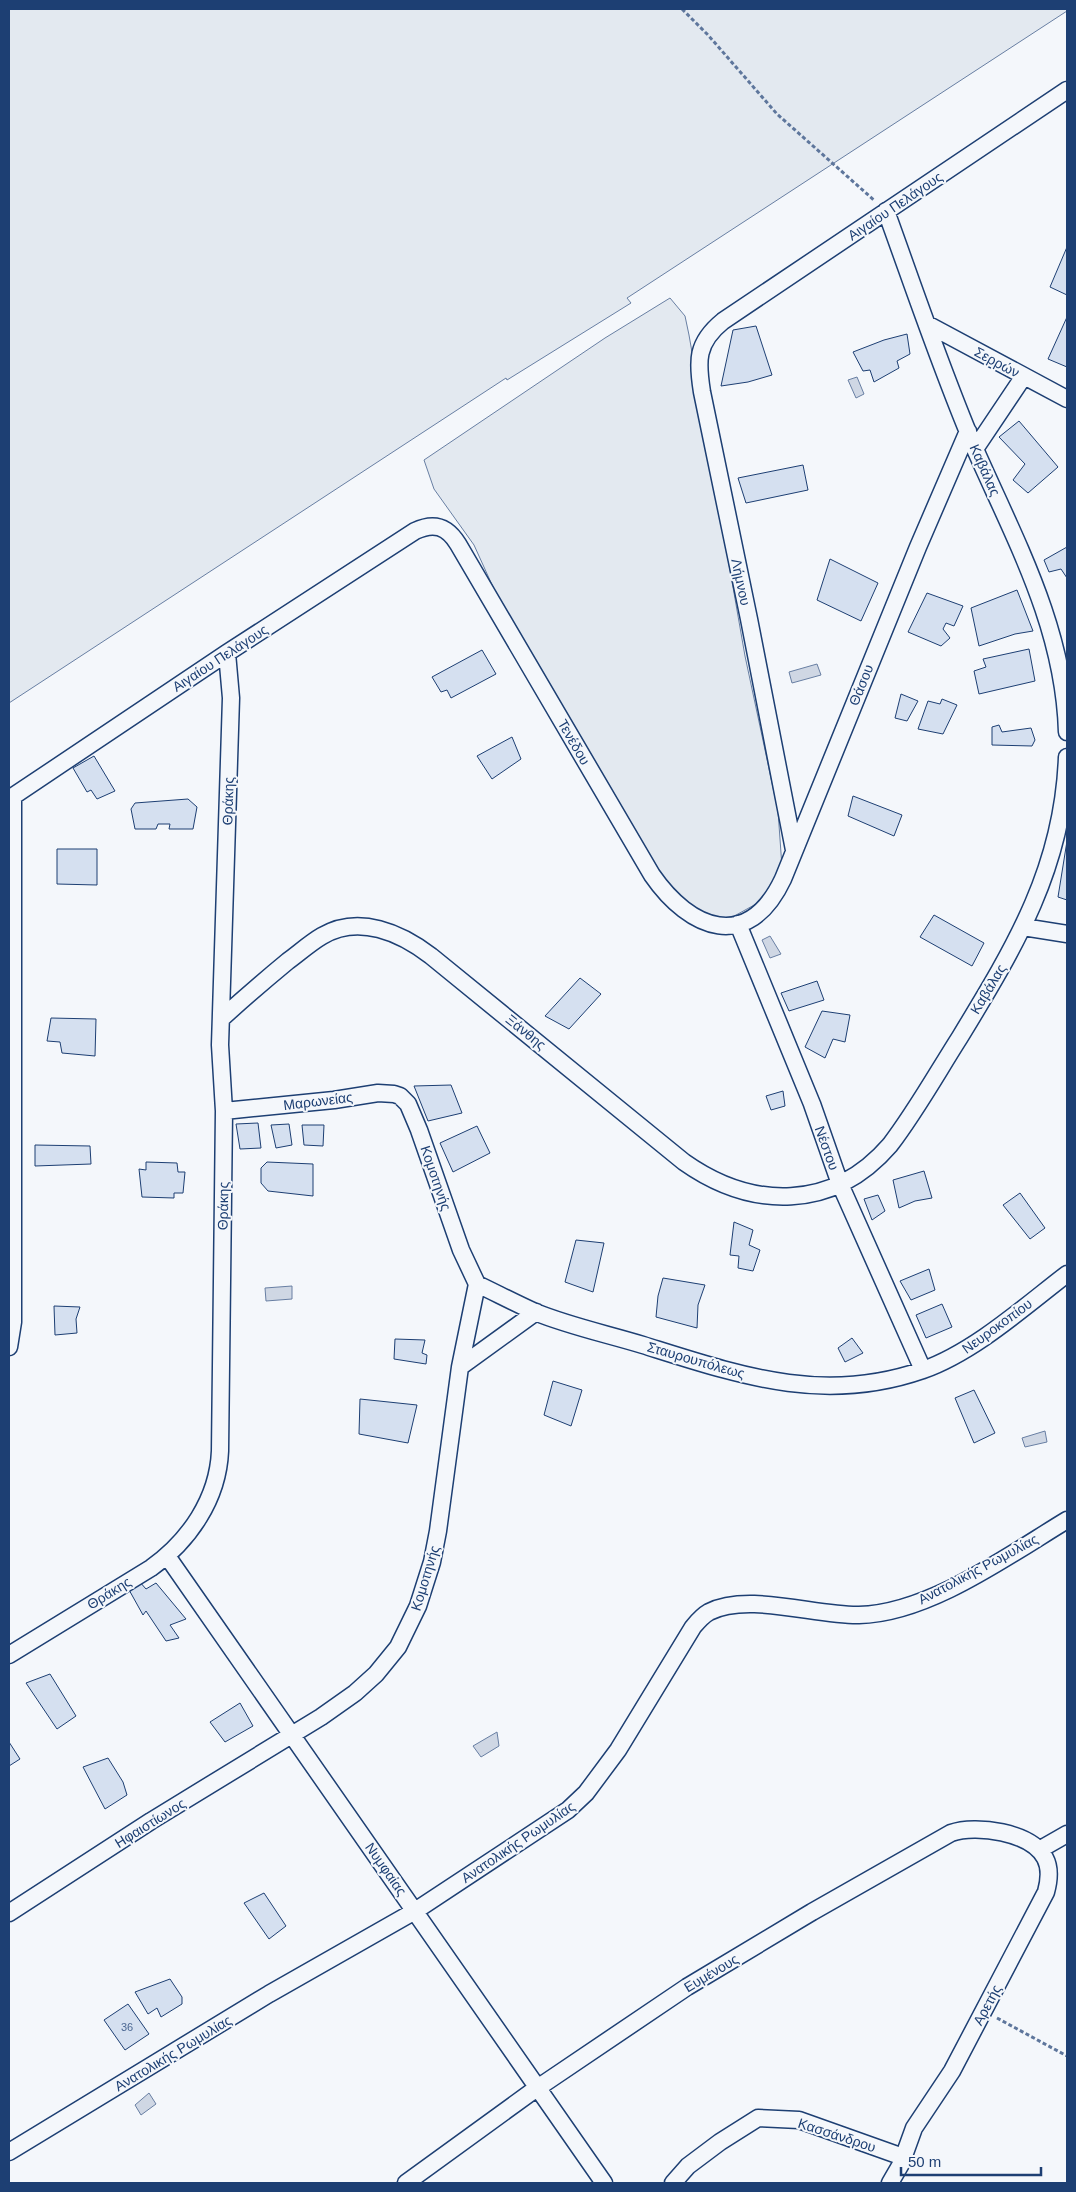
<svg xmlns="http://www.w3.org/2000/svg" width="1076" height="2192" font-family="Helvetica,sans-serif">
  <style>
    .green { fill: #e3e9f0; stroke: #687fa3 }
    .water { fill: #cfd7e4; stroke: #687fa3 }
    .building { fill: #d5e0f0; stroke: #1d3f73 }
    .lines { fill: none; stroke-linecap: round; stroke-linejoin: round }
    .street-casing { stroke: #1d3f73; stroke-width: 19 }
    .path { stroke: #5e769c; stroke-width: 3; stroke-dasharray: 4 2.5; stroke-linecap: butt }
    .street { stroke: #f4f7fb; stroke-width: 16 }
    .labels { text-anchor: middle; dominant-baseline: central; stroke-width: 4; stroke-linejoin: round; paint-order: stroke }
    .number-label { font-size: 11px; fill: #4b6792 }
    .street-label { font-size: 14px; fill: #1d3f73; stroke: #f4f7fb }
  </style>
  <rect width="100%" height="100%" fill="#f4f7fb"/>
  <!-- green -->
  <path class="green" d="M9 9H1067V11L627 298 631 303 507 380 506 378 9 703Z
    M670 298 685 316 689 335 745 656 778 811 782 867 775 883 756 904 727 920 705 917 668 892 498 598 474 545 434 489 424 460 605 338Z"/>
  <!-- water -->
  <path class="water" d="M857 377 864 394 856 398 848 380Z
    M817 664 821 675 792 683 789 672Z
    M770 936 781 954 770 958 762 940Z
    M292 1286V1299L266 1301 265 1288Z
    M1045 1431 1047 1442 1025 1447 1022 1438Z
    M497 1732 499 1746 481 1757 473 1746Z
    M149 2093 156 2104 141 2115 135 2105Z"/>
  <!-- building -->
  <path class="building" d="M1067 247V295L1050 287Z
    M1067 317V367L1048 359Z
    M756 326 772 375 748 382 721 386 733 330Z
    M907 334 910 354 897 361 899 368 874 382 870 370 863 371 853 352 884 340Z
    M1019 421 1058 467 1028 493 1013 480 1025 464 999 437Z
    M803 465 808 490 746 503 738 478Z
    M1067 547V578L1061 569 1049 572 1044 560Z
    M830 559 878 583 861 621 817 600Z
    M1017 590 1033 631 1015 634 979 646 971 608Z
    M927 593 963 606 954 626 946 623 943 629 950 638 941 646 908 632Z
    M1029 649 1035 681 979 694 974 671 986 667 983 659Z
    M482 650 496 674 451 698 447 690 441 692 432 677Z
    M901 694 918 701 907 721 895 718Z
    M942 699 957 705 943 734 918 729 928 701 940 704Z
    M999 725 1002 732 1031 728 1035 740 1032 746 992 745V727Z
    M512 737 521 759 492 779 477 756Z
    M94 756 115 791 97 799 91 790 87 792 73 768Z
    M853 796 902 815 894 836 848 816Z
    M188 799 197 807 193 829H169L170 824H158L156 829H135L131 809 135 803Z
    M1067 841V900L1058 897Z
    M57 849H97V885L57 884Z
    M934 915 984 943 972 966 920 937Z
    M580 978 601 994 569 1029 545 1016Z
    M817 981 824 1000 789 1011 781 993Z
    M822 1011 850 1015 845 1042 833 1039 825 1058 805 1047Z
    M51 1018 96 1019 95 1056 62 1053 60 1042 47 1041Z
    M451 1085 462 1113 428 1121 414 1086Z
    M783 1091 785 1106 771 1110 766 1096Z
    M258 1123 261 1148 240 1149 236 1124Z
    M289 1124 292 1145 276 1148 271 1125Z
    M302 1125H324L323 1146 304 1145Z
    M477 1126 490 1153 453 1172 440 1143Z
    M35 1145 90 1146 91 1164 35 1166Z
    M146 1162 177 1163 178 1172H185L183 1193H174V1198L142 1197 139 1169 146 1170Z
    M267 1162 313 1164V1196L268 1191 261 1183V1168Z
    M924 1171 932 1198 915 1201 899 1208 893 1180Z
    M1020 1193 1045 1228 1030 1239 1003 1205Z
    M878 1195 885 1211 872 1220 864 1199Z
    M734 1222 753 1230 749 1245 760 1250 753 1271 738 1268 739 1256 730 1255Z
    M576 1240 604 1243 593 1292 565 1282Z
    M929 1269 935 1290 911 1300 900 1281Z
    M663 1278 705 1285 698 1305 697 1328 656 1317 658 1296Z
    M942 1304 952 1327 926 1338 916 1315Z
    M54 1306 80 1307 76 1319 77 1333 55 1335Z
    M852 1338 863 1353 845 1362 838 1348Z
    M395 1339 425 1340 422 1353 427 1355 426 1364 394 1359Z
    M553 1381 582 1390 571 1426 544 1415Z
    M974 1390 995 1433 974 1443 955 1398Z
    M360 1399 417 1405 408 1443 359 1434Z
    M139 1581 146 1589 156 1583 186 1619 170 1625 179 1638 166 1641 146 1611 143 1615 128 1588Z
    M50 1674 76 1716 57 1729 26 1683Z
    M240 1703 253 1726 225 1742 210 1722Z
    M9 1742 20 1759 9 1766Z
    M108 1758 123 1782 127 1795 105 1809 83 1767Z
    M264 1893 286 1926 269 1939 244 1903Z
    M170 1979 182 1997V2004L161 2017 157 2008 148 2014 135 1992Z
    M128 2004 149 2034 125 2050 104 2020Z"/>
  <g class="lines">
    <defs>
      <path id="street" d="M886 211C915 291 942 372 975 449 1016 542 1064 628 1067 732
        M927 324 1067 399
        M975 449 1024 376
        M9 799 227 653 415 531C434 522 447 526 458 544L652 875C690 930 748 953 783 879L918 547 968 431
        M794 850 749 619 702 392C697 361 696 343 723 321L1067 90
        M738 924 812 1104 840 1184 923 1370
        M1023 927 1067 934
        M221 1019C243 999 265 980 288 961 299 953 310 943 322 936 359 914 401 933 431 956L684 1162C752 1210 833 1211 890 1145 916 1111 937 1073 960 1037 1016 945 1063 867 1067 757
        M477 1284C496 1293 515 1303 535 1312 569 1326 607 1334 643 1345 739 1375 823 1405 923 1370 974 1352 1024 1307 1067 1274
        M9 1347 13 1322V796
        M460 1367 536 1312
        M167 1556 604 2183
        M9 1655 151 1568C189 1541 218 1499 220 1451L224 1111 220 1045 231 698 227 653
        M1039 1850 1067 1834
        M9 1913 151 1821 321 1717 355 1693 376 1674 398 1647 418 1606 432 1562 438 1531 460 1367 477 1284 461 1250 419 1130 408 1104 400 1096 394 1094 378 1093 334 1100 224 1111
        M9 2152 269 1994 415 1911 568 1810 586 1793 618 1750 693 1627C698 1621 702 1616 709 1612 748 1592 816 1616 859 1615 928 1614 1009 1555 1067 1520
        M406 2183 530 2093 687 1987 812 1912 951 1833C976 1824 1031 1832 1045 1858 1051 1869 1049 1881 1046 1892L952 2071 914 2128 901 2164 890 2183
        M673 2183 688 2166 720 2142 758 2118 799 2120 903 2157"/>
    </defs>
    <!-- street casing -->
    <use href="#street" class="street-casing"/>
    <!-- path -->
    <path class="path" d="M682 9 708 35 777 114 875 201
      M997 2018 1067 2056"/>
    <!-- street -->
    <use href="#street" class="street"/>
  </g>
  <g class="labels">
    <!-- number labels -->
    <g class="number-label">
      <text x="127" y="2027">36</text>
    </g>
    <!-- street labels -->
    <g class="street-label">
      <text transform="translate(895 206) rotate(-34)">Αιγαίου Πελάγους</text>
      <text transform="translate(997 362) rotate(28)">Σερρών</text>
      <text transform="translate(985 470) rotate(66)">Καβάλας</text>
      <text transform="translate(741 582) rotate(78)">Λήμνου</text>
      <text transform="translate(220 658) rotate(-33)">Αιγαίου Πελάγους</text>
      <text transform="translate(861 685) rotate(-68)">Θάσου</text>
      <text transform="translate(574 742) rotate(60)">Τενέδου</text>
      <text transform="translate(228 801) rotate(-88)">Θράκης</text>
      <text transform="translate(988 989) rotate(-59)">Καβάλας</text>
      <text transform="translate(526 1032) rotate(39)">Ξάνθης</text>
      <text transform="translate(318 1101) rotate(-7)">Μαρωνείας</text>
      <text transform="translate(827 1148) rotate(70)">Νέστου</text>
      <text transform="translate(436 1178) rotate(71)">Κομοτηνής</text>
      <text transform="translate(223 1206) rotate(-89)">Θράκης</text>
      <text transform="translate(997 1326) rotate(-36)">Νευροκοπίου</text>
      <text transform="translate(696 1360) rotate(16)">Σταυρουπόλεως</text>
      <text transform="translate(978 1569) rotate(-28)">Ανατολικής Ρωμυλίας</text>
      <text transform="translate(425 1578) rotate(-73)">Κομοτηνής</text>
      <text transform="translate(109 1593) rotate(-32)">Θράκης</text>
      <text transform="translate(150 1823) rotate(-32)">Ηφαιστίωνος</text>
      <text transform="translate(518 1842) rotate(-34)">Ανατολικής Ρωμυλίας</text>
      <text transform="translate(386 1869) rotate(55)">Νυμφαίας</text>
      <text transform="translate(711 1973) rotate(-31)">Ευμένους</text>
      <text transform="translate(987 2005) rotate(-62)">Αρετής</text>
      <text transform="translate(173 2053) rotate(-31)">Ανατολικής Ρωμυλίας</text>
      <text transform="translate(837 2135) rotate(18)">Κασσάνδρου</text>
    </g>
  </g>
  <!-- border -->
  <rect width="1076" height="2192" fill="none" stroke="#1d3f73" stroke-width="20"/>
  <!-- scale -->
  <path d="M901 2167v8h140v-8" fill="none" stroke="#1d3f73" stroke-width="2.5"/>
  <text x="908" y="2167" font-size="15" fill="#1d3f73" stroke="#f4f7fb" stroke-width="4" paint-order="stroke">50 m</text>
</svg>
